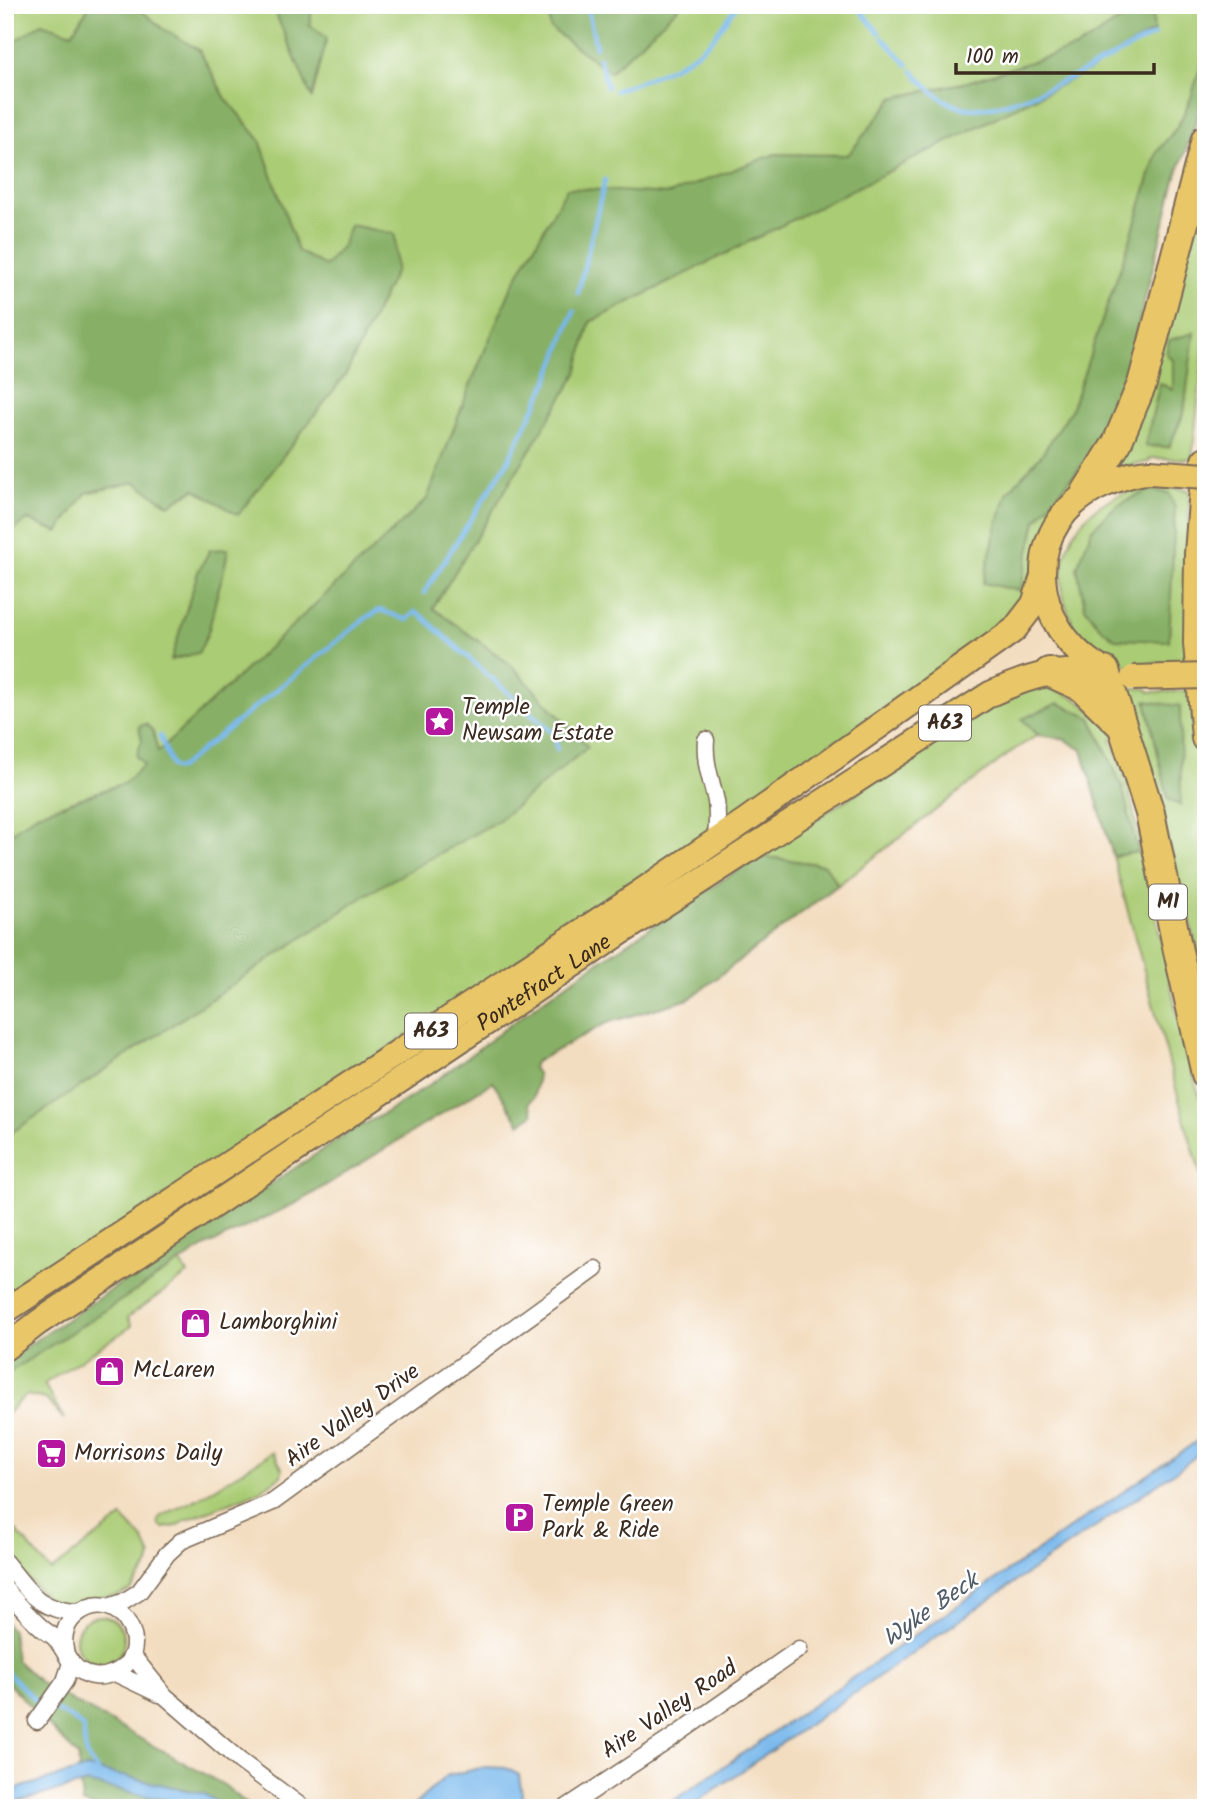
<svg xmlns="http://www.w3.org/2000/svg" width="1211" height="1813" font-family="Kalam,sans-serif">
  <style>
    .green { fill: #aacc75; stroke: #727b4a; stroke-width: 2; fill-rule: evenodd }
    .forest { fill: #87b066; stroke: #616d42; stroke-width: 2 }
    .water { fill: #78b8ec; stroke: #5a7185; stroke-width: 2 }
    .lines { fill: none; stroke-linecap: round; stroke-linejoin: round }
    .stream { stroke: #78b8ec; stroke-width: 4.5 }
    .minor-casing { stroke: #7b6957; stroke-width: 19 }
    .trunk-casing { stroke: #7b6957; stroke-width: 28 }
    .motorway-casing { stroke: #7b6957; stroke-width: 32 }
    .minor { stroke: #fff; stroke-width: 16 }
    .trunk { stroke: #e9c769; stroke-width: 24 }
    .motorway { stroke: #e9c769; stroke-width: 28 }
    .trunk-bridge-casing { stroke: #7b6957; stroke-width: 28; stroke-linecap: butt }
    .trunk-bridge { stroke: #e9c769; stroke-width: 24 }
    .labels { text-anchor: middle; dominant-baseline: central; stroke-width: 5; stroke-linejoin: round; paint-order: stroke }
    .shield { fill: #fff; stroke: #766a62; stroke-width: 2 }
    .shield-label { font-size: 21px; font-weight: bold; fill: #3b2a1e }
    .poi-label { font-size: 23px; fill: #3b2a1e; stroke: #fff; text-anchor: start }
    .street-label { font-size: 23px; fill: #3b2a1e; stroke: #fff }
    .water-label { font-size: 24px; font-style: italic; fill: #505c66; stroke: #fff }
  </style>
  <rect width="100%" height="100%" fill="#fff"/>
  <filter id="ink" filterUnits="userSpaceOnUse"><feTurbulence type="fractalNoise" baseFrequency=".0143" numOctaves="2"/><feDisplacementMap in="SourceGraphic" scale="14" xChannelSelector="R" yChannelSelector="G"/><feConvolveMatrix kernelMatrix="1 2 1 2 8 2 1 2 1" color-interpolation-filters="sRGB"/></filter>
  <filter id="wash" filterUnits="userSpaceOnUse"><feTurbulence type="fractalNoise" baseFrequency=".00686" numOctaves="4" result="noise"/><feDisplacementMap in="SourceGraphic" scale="28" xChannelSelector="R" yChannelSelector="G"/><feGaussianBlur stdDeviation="1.57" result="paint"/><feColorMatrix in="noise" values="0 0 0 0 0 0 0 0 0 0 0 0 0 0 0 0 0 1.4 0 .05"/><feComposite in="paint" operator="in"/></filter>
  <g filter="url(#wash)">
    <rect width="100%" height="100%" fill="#f3ddc0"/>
    <!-- green -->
    <path class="green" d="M5 5H1206V94L1175 180 1127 369 1107 434 1092 467 1057 505 1032 586 998 637 747 804 705 838 5 1302Z
      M1206 184V327L1192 459 1150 458 1149 462 1116 467ZM1193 333 1184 413 1169 447 1145 446 1160 384 1173 391V360Z
      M1148 487 1189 490 1188 661 1147 664V669C1108 667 1092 651 1068 623L1072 620C1050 578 1065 525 1107 501 1120 493 1134 490 1148 487Z
      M1122 687 1148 689 1149 692 1190 691 1206 850V994L1189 914H1185L1160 806Z
      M1031 689C1074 686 1088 709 1117 735L1111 739 1128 786 1181 1033 1206 1120V1191L1187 1129 1113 856 1138 852 1122 786 1091 718 1023 720 1038 735 1015 749 838 885 824 865 759 856 1004 698Z
      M172 1249 188 1274 128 1317 132 1326 44 1384 64 1419 46 1399 27 1395 20 1400 5 1416V1361Z
      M273 1452 282 1468 281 1476 259 1491 183 1521 177 1526 163 1528 159 1525 158 1520 161 1516 199 1498Z
      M122 1517 143 1539 151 1556 149 1565 130 1590 117 1596 91 1599 73 1605 49 1601 27 1578 5 1552V1518L51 1571Z
      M76 1640a24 24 0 1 1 48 0a24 24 0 1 1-48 0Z"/>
    <!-- forest -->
    <path class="forest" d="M90 5H135L162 28 199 50 226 99 260 140 298 251 325 266 342 247 350 225 395 234 396 270 346 374 238 515 195 489 169 505 135 482 86 493 58 532 28 520 5 536V48L42 23 72 33Z
      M272 5H312L310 25 327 38 312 98Z
      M549 5H681L610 72 550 28Z
      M1144 5H1152L1154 31 1092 69 590 322 577 373 433 608 510 664 588 747 499 820 369 893 5 1137V837L37 814 124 783 144 765 136 756 142 741 139 726 146 724 153 731 158 752 427 499 469 388 512 286 567 188 669 194 775 154 848 155 893 98 967 82 1078 47Z
      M1206 48V94L1175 180 1127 369 1107 434 1036 521 1020 591 983 583 998 521 1008 492 1042 454 1071 410 1130 240 1157 152 1178 126 1191 98Z
      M1194 333 1184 412 1169 447 1145 446 1160 383 1173 390V360L1166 354 1169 340Z
      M1148 490 1169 493 1175 508 1169 641 1115 639 1099 626 1085 607 1077 568 1092 529 1116 506Z
      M228 549C226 567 220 582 216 599 210 623 211 631 198 653L171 660 198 572 210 550Z
      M1146 701 1180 706 1181 806 1168 799Z
      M1058 703 1091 718 1122 786 1138 852 1113 856 1082 750 1064 739 1038 735 1022 719Z
      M759 856 825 865 838 885 689 999 606 1023 535 1062 533 1068 538 1075 534 1097 529 1103 533 1114 520 1124 493 1082 300 1201 204 1247 5 1375V1362L40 1337 354 1129C419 1099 472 1052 530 1010 604 956 683 907 759 856Z
      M5 1622 12 1631 16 1660 42 1684 224 1785 252 1808H99L82 1803 78 1756 5 1680Z"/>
    <!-- water -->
    <path class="water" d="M1206 1435V1448L1183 1466 688 1808H663Z
      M485 1767 506 1768 519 1775 523 1801 515 1808H411L446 1776Z
      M87 1768 204 1794 227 1808H203L87 1783 5 1805V1792Z"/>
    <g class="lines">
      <!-- stream -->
      <path class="stream" d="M587 5 596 47
        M856 5 879 33
        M861 11 874 5
        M883 38 908 65
        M599 58 607 87
        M913 71C926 86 944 105 965 108 1011 116 1110 57 1154 35
        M615 91C647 78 687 66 711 40 722 29 727 16 738 5
        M578 293 605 180
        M424 593 508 461 547 383 574 311
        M160 736 172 767 178 769 366 618 380 610 407 620 415 612 422 616 555 735 557 749
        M5 1670 34 1699 44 1704
        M51 1708 71 1718 83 1727 86 1755 100 1775"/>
    </g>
  </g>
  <g filter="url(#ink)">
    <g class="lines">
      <defs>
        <path id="minor" d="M706 740C704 762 711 779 716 801 718 815 717 827 716 841
          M5 1562C29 1591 38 1611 78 1612
          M5 1589C17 1603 29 1617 42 1628 46 1632 51 1634 55 1638 65 1649 68 1664 81 1671 90 1677 101 1678 111 1674 162 1655 118 1579 76 1615 64 1625 62 1639 66 1654
          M108 1607 123 1602 139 1592 167 1554 181 1541 273 1502 595 1269
          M132 1655 165 1696 240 1761 303 1808
          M115 1673 159 1694
          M37 1721 65 1681 71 1663
          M566 1808 669 1740 799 1649"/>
        <g id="trunk">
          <path d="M1107 672C1025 629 1018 519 1108 483 1121 478 1135 472 1150 472"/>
          <path d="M5 1311 620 906 745 821 1014 630 1034 604 1042 579"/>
          <path id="s1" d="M5 1348 39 1322 623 931 990 694C1036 673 1055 670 1105 671"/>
        </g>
        <path id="motorway" d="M1206 461 1199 554 1198 643 1206 738
          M1086 492 1117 443 1142 384 1206 139
          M1105 671 1150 813 1178 951 1206 1074
          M1049 672 1082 687 1120 724"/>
      </defs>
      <!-- minor casing -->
      <use href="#minor" class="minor-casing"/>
      <!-- trunk casing -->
      <use href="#trunk" class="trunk-casing"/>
      <!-- motorway casing -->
      <use href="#motorway" class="motorway-casing"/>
      <!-- minor -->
      <use href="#minor" class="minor"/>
      <!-- trunk -->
      <use href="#trunk" class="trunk"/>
      <!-- motorway -->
      <use href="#motorway" class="motorway"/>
      <defs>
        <path id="trunk-bridge" d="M1150 472 1206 476
          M1133 678 1206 676"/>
      </defs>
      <!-- trunk-bridge casing -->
      <use href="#trunk-bridge" class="trunk-bridge-casing"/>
      <!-- trunk-bridge -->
      <use href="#trunk-bridge" class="trunk-bridge"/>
    </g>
  </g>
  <!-- icons -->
  <defs>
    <symbol id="sight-square" viewBox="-11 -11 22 22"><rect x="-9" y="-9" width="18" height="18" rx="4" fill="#b5179e" stroke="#fff"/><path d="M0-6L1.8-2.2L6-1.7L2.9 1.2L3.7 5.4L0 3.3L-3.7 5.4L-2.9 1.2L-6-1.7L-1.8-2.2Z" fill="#fff"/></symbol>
    <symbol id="shop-square" viewBox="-11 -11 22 22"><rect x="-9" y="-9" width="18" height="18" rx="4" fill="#b5179e" stroke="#fff"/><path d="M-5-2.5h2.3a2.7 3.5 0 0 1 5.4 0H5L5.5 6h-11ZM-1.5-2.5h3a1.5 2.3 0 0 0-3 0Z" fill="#fff"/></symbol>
    <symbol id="supermarket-square" viewBox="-11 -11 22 22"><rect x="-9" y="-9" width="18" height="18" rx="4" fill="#b5179e" stroke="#fff"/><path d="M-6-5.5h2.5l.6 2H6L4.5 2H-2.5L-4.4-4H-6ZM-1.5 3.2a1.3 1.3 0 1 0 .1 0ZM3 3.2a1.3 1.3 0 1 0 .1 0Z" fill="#fff"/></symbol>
    <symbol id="parking-square" viewBox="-11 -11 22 22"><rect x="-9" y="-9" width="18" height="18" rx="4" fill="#b5179e" stroke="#fff"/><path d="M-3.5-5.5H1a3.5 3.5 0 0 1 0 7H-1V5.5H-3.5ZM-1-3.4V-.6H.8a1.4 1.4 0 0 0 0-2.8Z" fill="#fff"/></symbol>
  </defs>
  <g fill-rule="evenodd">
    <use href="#sight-square" x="422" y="704" width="35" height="35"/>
    <use href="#shop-square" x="178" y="1306" width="35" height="35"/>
    <use href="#shop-square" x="92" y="1354" width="35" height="35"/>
    <use href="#supermarket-square" x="34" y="1436" width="35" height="35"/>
    <use href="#parking-square" x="502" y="1500" width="35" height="35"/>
  </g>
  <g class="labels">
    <!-- shield labels -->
    <g class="shield">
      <rect x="919" y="705.5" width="52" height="35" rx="5"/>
      <rect x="1149" y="884.5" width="38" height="35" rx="5"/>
      <rect x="405" y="1013.5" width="52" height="35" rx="5"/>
    </g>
    <g class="shield-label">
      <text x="945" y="723">A63</text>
      <text x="1168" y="902">M1</text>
      <text x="431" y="1031">A63</text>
    </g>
    <!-- poi labels -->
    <g class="poi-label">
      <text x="462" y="708">Temple<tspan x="462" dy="26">Newsam Estate</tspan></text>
      <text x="219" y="1323">Lamborghini</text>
      <text x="133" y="1371">McLaren</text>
      <text x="74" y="1454">Morrisons Daily</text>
      <text x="542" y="1505">Temple Green<tspan x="542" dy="26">Park &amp; Ride</tspan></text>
    </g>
    <!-- street labels -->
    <g class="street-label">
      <text stroke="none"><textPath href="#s1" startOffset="651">Pontefract Lane</textPath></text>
      <text transform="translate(353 1416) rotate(-36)">Aire Valley Drive</text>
      <text transform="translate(670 1710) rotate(-34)">Aire Valley Road</text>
    </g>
    <!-- water labels -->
    <g class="water-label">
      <text transform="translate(931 1610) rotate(-35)">Wyke Beck</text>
    </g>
  </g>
  <!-- margin -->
  <rect width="1211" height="1813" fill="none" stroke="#fff" stroke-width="28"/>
  <!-- scale -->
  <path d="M956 63v10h198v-10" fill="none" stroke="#3b2a1e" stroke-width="3.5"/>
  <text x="966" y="63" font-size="21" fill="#3b2a1e" stroke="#ffffff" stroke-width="5" paint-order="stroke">100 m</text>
</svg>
